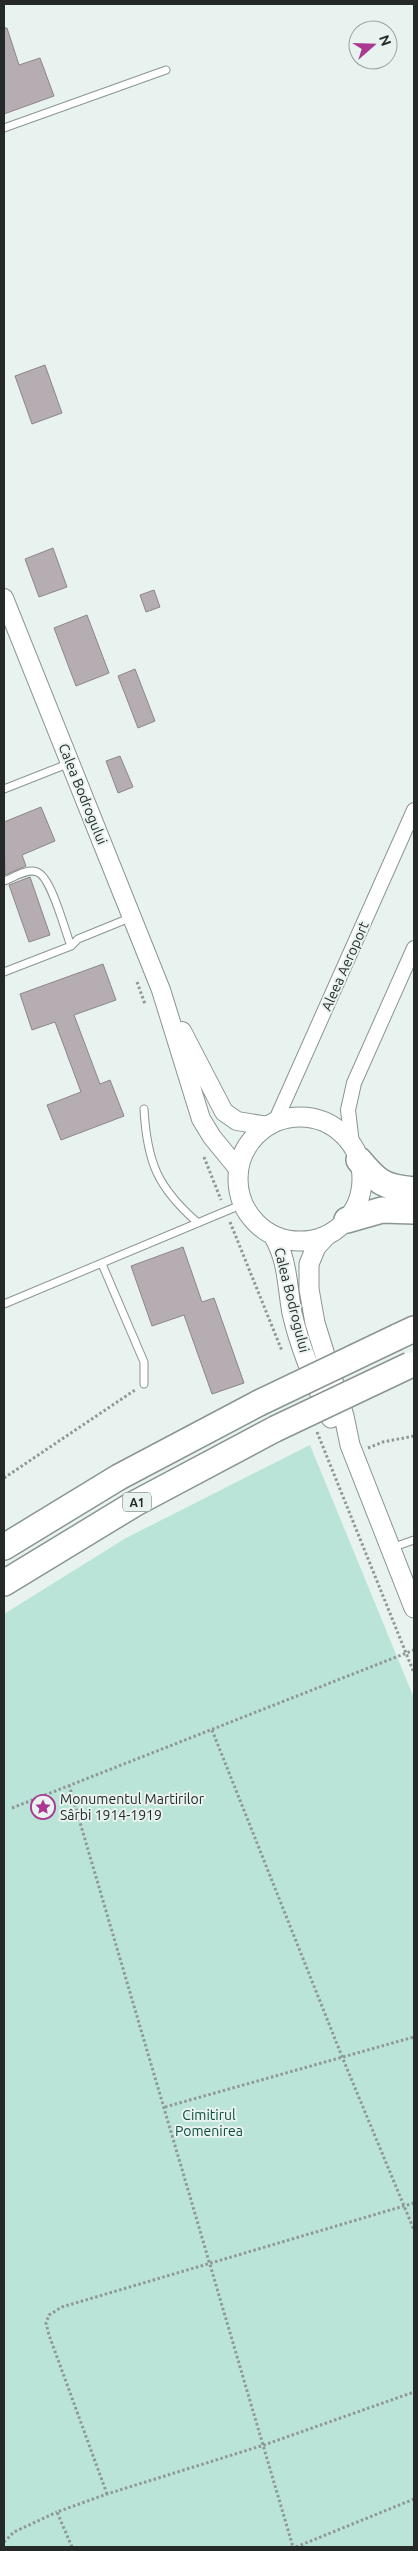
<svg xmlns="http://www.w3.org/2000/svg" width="418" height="2551" font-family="Ubuntu,sans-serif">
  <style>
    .green { fill: #bbe4d8 }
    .building { fill: #b6adb3; stroke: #8d858a }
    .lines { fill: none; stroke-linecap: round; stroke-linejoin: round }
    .service-casing { stroke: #8a9592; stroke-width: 9 }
    .minor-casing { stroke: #8a9592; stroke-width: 16 }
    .tertiary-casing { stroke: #8a9592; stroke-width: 20 }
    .secondary-casing { stroke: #8a9592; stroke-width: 21 }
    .motorway-casing { stroke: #8a9592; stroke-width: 28 }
    .path { stroke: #909896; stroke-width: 3; stroke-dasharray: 2.5 2.5; stroke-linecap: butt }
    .service { stroke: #fff; stroke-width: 7 }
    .minor { stroke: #fff; stroke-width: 14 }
    .tertiary { stroke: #fff; stroke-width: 18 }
    .secondary { stroke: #fff; stroke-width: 19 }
    .motorway { stroke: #fff; stroke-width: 25 }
    .motorway-bridge-casing { stroke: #8a9592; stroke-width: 28; stroke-linecap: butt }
    .motorway-bridge { stroke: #fff; stroke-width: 25 }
    .labels { text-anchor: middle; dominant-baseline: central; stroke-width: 4; stroke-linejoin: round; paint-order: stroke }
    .shield { fill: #e8f3f0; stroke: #606664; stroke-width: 1 }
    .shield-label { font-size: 12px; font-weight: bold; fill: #252a28 }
    .street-label { font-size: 14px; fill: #252a28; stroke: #e8f3f0 }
    .poi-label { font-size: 14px; fill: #252a28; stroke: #e8f3f0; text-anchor: start }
    .park-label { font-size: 14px; fill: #0d4c3f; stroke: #e8f3f0 }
  </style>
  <rect width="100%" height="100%" fill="#e8f3f0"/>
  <!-- green -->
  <path class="green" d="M310 1445 414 1698V2547H4V1614L126 1538Z"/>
  <!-- building -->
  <path class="building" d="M4 28H7L19 65 40 58 54 96 4 114Z
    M45 365 62 413 32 424 15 376Z
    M53 548 67 587 39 597 25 559Z
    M154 590 160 607 146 612 140 595Z
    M87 615 109 673 76 686 54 628Z
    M135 669 155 721 138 728 118 676Z
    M120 756 133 787 118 793 106 761Z
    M41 807 55 841 22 855 26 866 5 875 4 822Z
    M30 877 50 935 29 942 9 885Z
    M103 964 116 1000 74 1015 100 1084 110 1080 124 1116 61 1140 47 1105 81 1092 55 1022 32 1030 20 994Z
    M183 1247 202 1302 214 1298 244 1383 212 1394 184 1315 152 1326 131 1266Z"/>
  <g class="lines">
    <defs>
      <path id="service" d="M4 128 166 70
        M4 789 70 763
        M4 881C13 878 27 868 37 872 51 876 65 931 71 946
        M4 972 71 946 78 939 132 917
        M144 1109C147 1163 158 1188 198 1223
        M102 1264 144 1362V1384
        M4 1304 243 1204
        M391 1548 414 1540"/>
      <path id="minor" d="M275 1122 414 810
        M352 1144 348 1110 354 1083 414 948"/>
      <path id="tertiary" d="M4 598 161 990 201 1119 212 1137 239 1170
        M182 1031 224 1112 237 1121 268 1126"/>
      <path id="secondary" d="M238 1179a62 62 0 1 1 124 0a62 62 0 1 1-124 0Z
        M273 1235C288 1260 287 1286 292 1313 300 1349 315 1384 331 1418
        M327 1235 316 1247 309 1264V1289L315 1323 344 1416 350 1445 414 1608"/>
      <path id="motorway" d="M359 1160C378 1183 384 1187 414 1190
        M347 1220 382 1210 414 1211
        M397 1337 414 1329
        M4 1547 119 1477 259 1403
        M4 1583 134 1504 275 1429"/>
    </defs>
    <!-- service casing -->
    <use href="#service" class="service-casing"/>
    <!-- minor casing -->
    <use href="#minor" class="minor-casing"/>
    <!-- tertiary casing -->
    <use href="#tertiary" class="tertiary-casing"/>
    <!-- secondary casing -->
    <use href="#secondary" class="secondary-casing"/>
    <!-- motorway casing -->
    <use href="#motorway" class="motorway-casing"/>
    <!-- path -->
    <path class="path" d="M137 982 145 1004
      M204 1157 221 1200
      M230 1222 282 1351
      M317 1432 414 1673
      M368 1448 383 1442 414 1436
      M4 1478 135 1390
      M212 1730 343 2059 414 2230
      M69 1785 293 2547
      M12 1808 414 1650
      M165 2107 414 2037
      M107 2494 49 2335 46 2323 49 2315 62 2307 414 2203
      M4 2542 14 2532 57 2512
      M72 2547 57 2512 107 2494 264 2445 414 2392
      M296 2547 414 2499"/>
    <!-- service -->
    <use href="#service" class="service"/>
    <!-- minor -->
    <use href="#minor" class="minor"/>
    <!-- tertiary -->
    <use href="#tertiary" class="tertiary"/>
    <!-- secondary -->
    <use href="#secondary" class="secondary"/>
    <!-- motorway -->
    <use href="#motorway" class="motorway"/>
    <defs>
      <path id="motorway-bridge" d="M259 1403 397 1337
        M275 1429 410 1365"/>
    </defs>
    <!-- motorway-bridge casing -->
    <use href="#motorway-bridge" class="motorway-bridge-casing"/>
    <!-- motorway-bridge -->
    <use href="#motorway-bridge" class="motorway-bridge"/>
  </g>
  <!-- icons -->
  <defs>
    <symbol id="sight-ring" viewBox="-11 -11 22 22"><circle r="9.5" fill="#e8f3f0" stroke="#aa3892" stroke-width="1.5"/><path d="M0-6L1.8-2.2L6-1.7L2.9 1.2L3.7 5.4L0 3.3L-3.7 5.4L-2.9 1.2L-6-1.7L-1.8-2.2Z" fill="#aa3892"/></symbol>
  </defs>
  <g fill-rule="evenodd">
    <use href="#sight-ring" x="29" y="1793" width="28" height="28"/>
  </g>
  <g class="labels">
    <!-- shield labels -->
    <rect class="shield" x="123" y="1492.5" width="28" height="19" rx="4"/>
    <g class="shield-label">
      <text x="137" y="1502">A1</text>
    </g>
    <!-- street labels -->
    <g class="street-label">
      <text transform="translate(83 794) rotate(68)">Calea Bodrogului</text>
      <text transform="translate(345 966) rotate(-66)">Aleea Aeroport</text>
      <text transform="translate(292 1300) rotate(76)">Calea Bodrogului</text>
    </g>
    <!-- poi labels -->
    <g class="poi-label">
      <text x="60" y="1799">Monumentul Martirilor<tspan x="60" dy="16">Sârbi 1914-1919</tspan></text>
    </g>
    <!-- park labels -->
    <g class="park-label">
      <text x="209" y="2115">Cimitirul<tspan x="209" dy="16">Pomenirea</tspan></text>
    </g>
  </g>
  <!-- border -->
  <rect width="418" height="2551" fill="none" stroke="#252a28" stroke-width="10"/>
  <!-- north arrow -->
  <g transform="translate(373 45) rotate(70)"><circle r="24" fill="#e8f3f0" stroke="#9aa3a0"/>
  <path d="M0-4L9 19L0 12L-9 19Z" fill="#aa3892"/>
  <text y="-8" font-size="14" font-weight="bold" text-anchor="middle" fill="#252a28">N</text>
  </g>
</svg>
